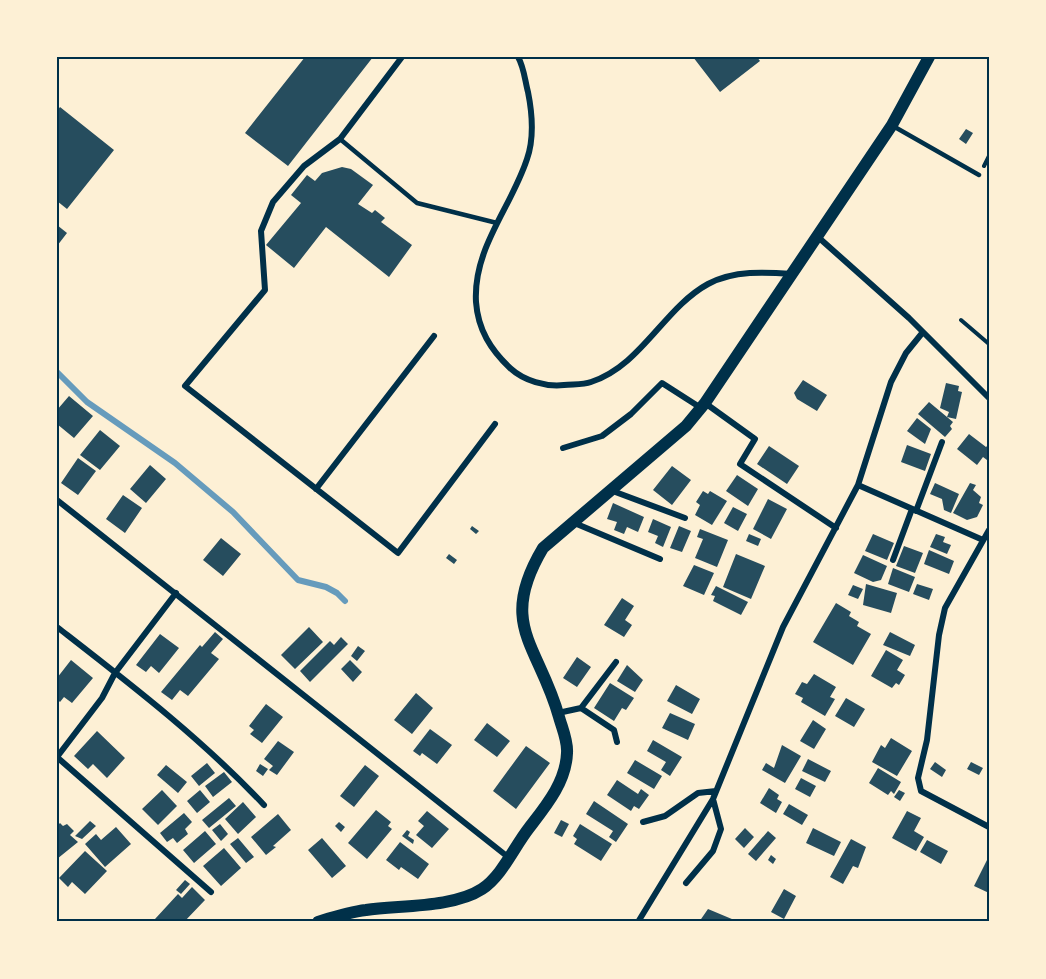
<svg xmlns="http://www.w3.org/2000/svg" width="1046" height="979" font-family="'DM Sans',sans-serif">
  <style>
    .lines { fill: none; stroke-linecap: round; stroke-linejoin: round }
    .stream { stroke: #669bbc; stroke-width: 6 }
    .building { fill: #264d5e }
    .path { stroke: #003049; stroke-width: 4 }
    .service { stroke: #003049; stroke-width: 4.5 }
    .minor { stroke: #003049; stroke-width: 6 }
    .secondary { stroke: #003049; stroke-width: 12 }
    .neatline { fill: none; stroke: #003049; stroke-width: 2 }
  </style>
  <rect width="100%" height="100%" fill="#fdf0d5"/>
  <g class="lines">
    <!-- stream -->
    <path class="stream" d="M57 372 87 402 175 463 233 512 298 580 326 587 337 593 345 601"/>
  </g>
  <!-- building -->
  <path class="building" d="M305 57H373L288 166 245 133Z
    M693 57H757L760 61 720 92Z
    M60 107 114 150 67 209 57 201V111Z
    M966 129 973 133 966 144 959 139Z
    M342 167 351 169 373 185 358 204 372 213 375 210 385 218 381 222 412 245 389 277 326 227 294 268 266 245 301 203 291 195 307 175 315 181 322 173Z
    M57 225 67 233 57 246Z
    M803 380 827 395 817 411 797 399 794 393Z
    M946 383 959 386 958 391 962 392 956 419 947 417 949 412 940 408Z
    M69 396 93 416 74 438 57 424V410Z
    M929 402 953 422 950 426 952 429 945 437 918 414Z
    M917 418 931 429 925 444 907 431Z
    M100 430 120 446 100 470 80 455Z
    M969 434 986 447 989 444 987 460 983 457 977 465 957 449Z
    M907 445 931 454 925 471 901 462Z
    M769 446 799 466 787 484 757 464Z
    M78 458 96 471 78 495 61 483Z
    M150 465 166 479 146 503 130 489Z
    M672 466 691 480 672 505 653 490Z
    M737 475 758 489 748 506 726 491Z
    M935 483 959 494 951 513 944 510 942 499 930 494Z
    M970 483 976 485 973 490 981 497 979 503 983 505 977 517 967 520 953 513Z
    M703 491 708 494 710 491 727 501 712 525 695 515 700 505 696 502Z
    M123 495 142 508 125 533 106 519Z
    M768 499 787 509 771 539 753 529Z
    M613 503 644 517 638 532 627 527 624 534 614 530 617 522 607 519Z
    M733 507 747 514 738 531 724 523Z
    M653 519 671 527 663 547 655 543 658 536 648 532Z
    M472 526 479 531 476 534 470 529Z
    M679 526 691 531 682 552 670 548Z
    M700 529 728 540 717 567 695 558 703 539 697 537Z
    M749 534 761 539 758 546 746 541Z
    M873 534 894 543 887 560 865 551Z
    M936 534 945 537 943 542 951 545 947 554 930 547Z
    M221 538 241 554 223 576 203 560Z
    M904 546 923 553 915 573 896 566Z
    M929 550 954 561 949 574 924 564Z
    M449 554 457 560 454 564 446 558Z
    M736 554 765 566 751 599 723 587Z
    M863 555 887 566 881 580 873 582 854 573Z
    M694 565 714 573 704 595 683 586Z
    M893 568 915 577 909 592 888 584Z
    M866 584 897 593 891 613 863 605Z
    M917 584 933 589 929 600 913 594Z
    M853 585 863 589 858 599 848 595Z
    M716 586 748 602 741 615 713 601 715 596 711 595Z
    M622 598 634 606 625 620 632 625 624 637 604 625Z
    M836 603 851 612 849 616 859 622 857 626 871 634 853 665 813 642Z
    M309 627 323 642 295 669 281 655Z
    M215 632 223 639 211 653 219 659 188 696 180 690 172 700 161 692 200 645 202 647Z
    M890 632 915 645 910 656 883 645Z
    M160 634 179 648 159 673 151 666 146 672 136 665Z
    M341 637 348 644 310 682 300 671 330 641 334 645Z
    M358 646 365 651 357 661 351 656Z
    M886 650 903 660 897 670 905 675 899 685 896 683 892 688 871 676Z
    M577 657 591 667 577 687 563 678Z
    M71 660 93 678 72 703 64 697 60 702 57 699V678Z
    M350 660 362 672 353 682 341 669Z
    M627 665 643 680 635 692 617 681Z
    M814 674 836 687 830 697 835 699 825 716 801 702 803 698 795 694 802 682 807 684Z
    M610 683 634 698 626 710 622 708 614 721 594 708Z
    M676 685 700 699 692 714 667 701Z
    M416 693 433 708 412 734 394 720Z
    M846 698 865 709 854 727 835 716Z
    M266 704 283 717 262 743 250 734 254 730 249 726Z
    M670 713 695 724 688 740 662 728Z
    M813 720 826 729 814 749 800 741Z
    M487 723 510 741 497 757 474 740Z
    M430 729 452 745 437 764 422 753 420 756 413 751Z
    M97 731 125 758 107 778 93 764 88 769 74 756Z
    M891 738 912 751 897 776 872 762 881 745 885 748Z
    M653 740 682 757 670 776 661 770 666 762 647 751Z
    M278 741 294 752 277 775 269 770 273 766 264 759Z
    M782 745 801 756 785 783 762 770 766 763 774 768Z
    M526 746 550 763 516 809 493 791Z
    M808 759 831 771 825 782 802 771Z
    M635 760 662 776 654 789 627 773Z
    M935 762 946 770 942 777 930 769Z
    M971 762 983 768 979 775 967 769Z
    M207 763 215 773 199 786 191 776Z
    M260 764 268 769 263 776 256 771Z
    M166 765 187 782 178 793 157 775Z
    M365 765 379 776 354 807 340 796Z
    M878 768 901 782 894 794 891 791 888 795 869 783Z
    M224 772 232 782 213 797 205 786Z
    M801 778 816 786 810 797 795 789Z
    M617 780 638 794 641 789 649 795 639 809 634 806 631 811 607 795Z
    M769 788 779 795 777 799 782 802 776 813 760 803Z
    M162 790 177 806 158 825 142 809Z
    M200 790 210 802 197 813 187 801Z
    M899 790 905 793 900 801 894 797Z
    M229 798 236 806 209 828 202 820Z
    M594 801 628 824 616 842 609 837 613 831 586 814Z
    M243 802 256 817 238 834 225 819Z
    M789 804 808 815 802 825 783 814Z
    M376 810 391 822 388 826 392 829 367 859 348 843Z
    M427 811 449 829 432 848 416 835 424 826 418 821Z
    M907 811 921 818 914 831 924 837 916 851 892 838Z
    M184 813 192 822 185 829 188 834 177 843 173 838 167 842 160 833Z
    M278 814 291 830 273 846 276 847 266 855 251 837Z
    M561 820 569 824 562 837 554 833Z
    M90 821 96 826 82 839 75 836Z
    M339 822 345 827 341 832 335 826Z
    M60 823 63 826 67 824 74 831 70 835 78 842 57 859V826Z
    M220 824 228 834 221 841 212 830Z
    M580 824 612 844 601 861 574 844 577 839 573 836Z
    M116 827 131 844 105 867 85 844 96 834 101 840Z
    M745 828 754 837 744 848 735 839Z
    M813 828 841 842 834 856 806 843Z
    M407 830 410 832 408 836 414 840 413 844 402 836Z
    M205 831 216 844 194 863 183 850Z
    M768 831 776 838 756 861 748 854Z
    M238 838 254 857 246 863 230 844Z
    M322 838 346 866 332 878 308 850Z
    M851 839 866 847 858 868 853 866 843 884 830 877Z
    M927 840 948 851 941 864 920 852Z
    M400 842 429 864 418 879 401 867 399 870 386 860Z
    M224 848 241 868 221 886 203 866Z
    M85 851 107 871 85 894 72 882 68 887 59 878Z
    M771 855 776 859 773 864 768 860Z
    M989 856V893L974 886Z
    M185 880 190 884 181 894 176 890Z
    M192 887 205 900 184 922H159L155 919 178 894 182 898Z
    M784 889 796 896 784 919 771 912Z
    M708 909 739 922H699Z"/>
  <g class="lines">
    <!-- path -->
    <path class="path" d="M984 166 989 156
      M961 320 989 344"/>
    <!-- service -->
    <path class="service" d="M893 126 979 175
      M340 139 417 203 497 223"/>
    <!-- minor -->
    <path class="minor" d="M402 57 340 139 304 166 273 202 261 231 265 290 185 386 398 553 495 424
      M518 57C524 67 525 81 528 92 532 112 534 139 527 159 511 208 473 248 476 302 478 330 491 350 510 368 524 381 546 387 564 385 573 384 583 385 591 382 641 366 664 308 708 284 734 270 765 272 793 274
      M818 237 909 318 989 398
      M705 403 755 439 740 464 836 528
      M563 448 602 436 631 414 662 383 701 408
      M858 485 983 540
      M316 489 434 336
      M610 490 685 518
      M57 500 508 857
      M916 511 942 442
      M572 522 660 559
      M989 530 945 608 939 635 927 740 918 778 921 791 989 827
      M893 560 912 509
      M57 627C129 683 201 738 264 805
      M581 708 616 662
      M558 713 581 708 614 730 617 742
      M57 757 102 698 115 673 176 593
      M58 758 211 892
      M643 822 665 816 698 793 716 791
      M686 883 713 851 721 829 713 799
      M638 922 713 799 783 627 858 485 891 382 906 353 923 332"/>
    <!-- secondary -->
    <path class="secondary" d="M318 922C334 917 349 912 366 910 399 905 453 908 482 889 502 876 514 847 529 828 546 806 566 782 567 753 568 741 562 728 559 717 539 645 497 625 543 548L686 426 705 403 892 125 929 57"/>
  </g>
  <!-- border -->
  <rect width="1046" height="979" fill="none" stroke="#fdf0d5" stroke-width="117"/>
  <rect x="58" y="58" width="930" height="862" class="neatline"/>
</svg>
